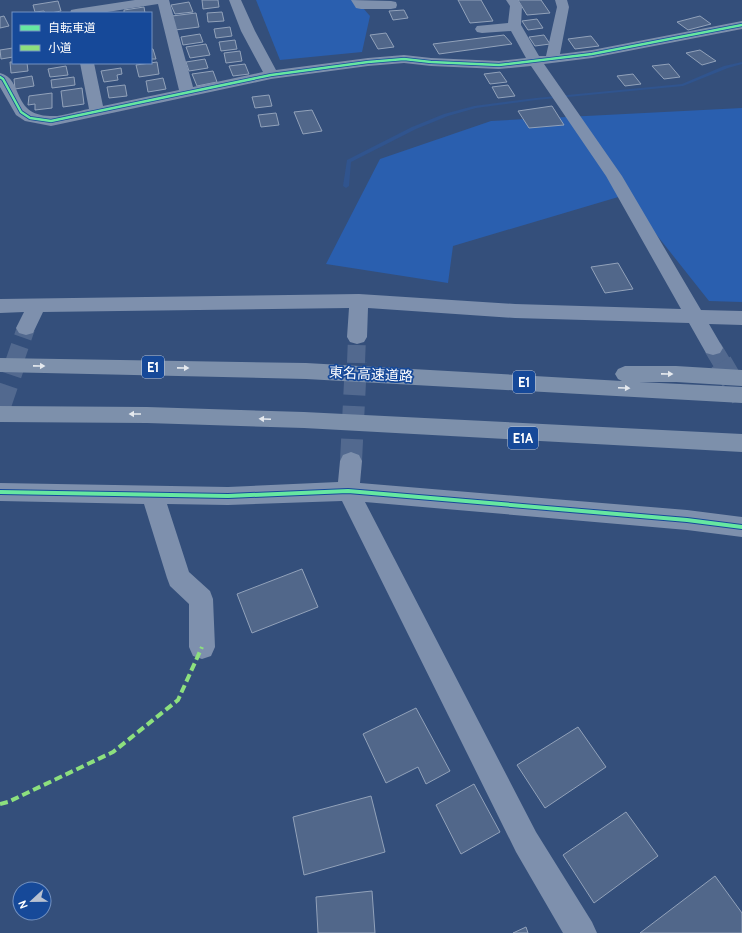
<svg xmlns="http://www.w3.org/2000/svg" width="742" height="933" font-family="Cabin,'Noto Sans JP',sans-serif">
  <style>
    .green { fill: #2a5faf }
    .lines { fill: none; stroke-linecap: round; stroke-linejoin: round }
    .stream { fill: #30548e; fill-rule: evenodd }
    .building { fill: #51678a; stroke: #92a2ba }
    .minor-tunnel-far1 { stroke: #52698f; stroke-width: 18; stroke-dasharray: 18 9; stroke-linecap: butt }
    .minor-tunnel { stroke: #52698f; stroke-width: 22; stroke-dasharray: 22 11; stroke-linecap: butt }
    .minor { fill: #7e90ad; fill-rule: evenodd }
    .highway { fill: #7d90ab; fill-rule: evenodd }
    .quiet { stroke: #8de07e; stroke-width: 4; stroke-dasharray: 8 4; stroke-linecap: butt }
    .cycleway-far1-casing { stroke: #164999; stroke-width: 4 }
    .cycleway-casing { stroke: #164999; stroke-width: 6 }
    .cycleway-far1 { stroke: #66e7a1; stroke-width: 2.5 }
    .cycleway { stroke: #66e7a1; stroke-width: 4 }
    .oneway { fill: #e5e9ee }
    .labels { text-anchor: middle; dominant-baseline: central; stroke-width: 3.5; stroke-linejoin: round; paint-order: stroke }
    .shield { fill: #164999; stroke: #b9c8e0; stroke-width: 1 }
    .shield-label { font-size: 13px; font-weight: bold; fill: #fff }
    .street-label { font-size: 14px; fill: #fff; stroke: #164999 }
  </style>
  <rect width="100%" height="100%" fill="#344f7b"/>
  <!-- green -->
  <path class="green" d="M256 0H356L370 16 362 52 280 60Z
    M742 108V302L709 301 625 195 453 246 448 283 326 264 380 159 491 121Z"/>
  <g class="lines">
    <!-- stream -->
    <path class="stream" d="M742 62V64L728 68 683 86 536 100 476 108 448 116 416 129 351 162 349 186 346 188 343 186 347 160 412 127 444 114 474 106 536 98 682 84 724 66Z"/>
  </g>
  <!-- building -->
  <path class="building" d="M202 0H218L219 7 203 9Z
    M458 0H481L493 21 470 23Z
    M518 0H541L550 13 527 15Z
    M58 1 61 11 51 13H45L44 11 35 12 33 5Z
    M189 2 193 12 175 14 171 5Z
    M144 7 145 13H124V10Z
    M404 10 408 18 393 20 389 11Z
    M222 12 224 21 208 22 207 13Z
    M196 13 199 27 175 30 172 16Z
    M4 16 9 26 0 28V17Z
    M700 16 711 24 688 30 677 22Z
    M537 19 543 28 528 30 522 21Z
    M230 27 232 36 216 38 214 29Z
    M386 33 394 47 378 49 370 35Z
    M200 34 203 42 183 45 181 37Z
    M504 35 512 44 439 54 433 44Z
    M544 35 550 44 535 46 529 37Z
    M591 36 599 46 575 49 568 39Z
    M235 40 237 49 221 51 219 42Z
    M206 44 210 55 190 58 186 47Z
    M13 48V57L1 59 0 50Z
    M151 49H153L156 59H151Z
    M700 50 716 61 702 65 686 53Z
    M240 51 242 61 226 63 224 53Z
    M205 59 208 68 189 71 186 62Z
    M10 62 27 63 28 71 11 73Z
    M157 62 159 74 139 77 136 65Z
    M245 64 249 74 233 76 229 66Z
    M669 64 680 77 664 79 652 66Z
    M66 66 68 75 50 77 48 69Z
    M121 68 122 74 117 75 118 80 104 82 101 71Z
    M213 71 217 82 197 86 192 74Z
    M500 72 507 82 490 84 484 74Z
    M633 74 641 84 625 86 617 76Z
    M32 76 34 86 15 89 14 79Z
    M74 77 75 85 52 88 51 80Z
    M163 78 166 89 148 92 146 81Z
    M125 85 127 96 109 98 107 87Z
    M508 85 515 96 498 98 492 87Z
    M82 88 84 104 63 107 61 91Z
    M52 93V108L35 110V104L28 105 29 96Z
    M269 95 272 106 255 108 252 97Z
    M552 106 564 125 529 128 518 111Z
    M312 110 322 131 303 134 294 112Z
    M276 113 279 125 261 127 258 115Z
    M618 263 633 289 605 293 591 267Z
    M302 569 318 607 252 633 237 594Z
    M416 708 450 771 426 784 418 767 386 783 363 734Z
    M578 727 606 767 545 808 517 765Z
    M474 784 500 832 461 854 436 805Z
    M371 796 385 852 304 875 293 817Z
    M626 812 658 856 594 903 563 855Z
    M715 876 742 913V933H640Z
    M372 891 375 933H318L316 897Z
    M526 927 528 933H513Z"/>
  <g class="lines">
    <!-- minor-tunnel-far1 -->
    <path class="minor-tunnel-far1" d="M713 348 722 363
      M14 363 26 328
      M356 363 357 337"/>
    <!-- minor-tunnel -->
    <path class="minor-tunnel" d="M721 362 742 398
      M0 406 15 362
      M351 461 356 362"/>
    <!-- minor -->
    <path class="minor" d="M135 0H169L193 87 263 72 241 31 229 0H241L255 31 276 70 368 58 404 55 431 58 499 61 526 58 511 31 482 33 477 32 475 29 477 26 508 23 510 6 506 0H518L522 6 521 25 539 56H546L557 7 555 0H567L569 7 560 54 592 50 742 21V29L592 58 544 64 622 176 701 310 742 311V325L709 324 723 348 720 353 713 355 706 353 689 323 515 318 368 308 367 337 364 342 357 344 350 342 347 337 349 308 43 312 33 333 26 335 19 333 16 328 24 312 0 313V299L359 294 515 304 681 309 606 176 531 66 499 69 431 66 404 63 368 66 271 79 51 126 25 121 16 115 0 87V73C24 79 11 115 50 116 62 117 77 111 89 109L80 63H94L103 106 179 90 158 4 101 13H70L71 10 76 9Z
      M351 0 391 1 396 2 397 5 396 8 391 9H361L356 8Z
      M351 452 359 455 362 461 360 483 687 510 742 517V537L687 530 365 502 536 832 592 922 597 933H563L516 852 342 501 228 505 167 504 189 572 210 591 213 599 215 647 211 656 202 659 193 656 189 647V604L170 586 167 578 144 504 0 501V483L228 487 338 482 340 461 343 455Z"/>
    <!-- highway -->
    <path class="highway" d="M0 358 306 363 622 381 618 379 615 374 618 369 625 366H676L742 370V386L676 382H639L742 387V403L306 379 0 372Z
      M0 406 147 407 304 412 742 434V452L304 428 147 423 0 422Z"/>
    <!-- quiet -->
    <path class="quiet" d="M0 804 8 802 113 752 178 700 202 647"/>
    <defs>
      <path id="cycleway-far1" d="M0 77 3 79 21 112 30 118 51 121 271 75 368 62 404 59 431 62 499 65 592 54 742 25"/>
      <path id="cycleway" d="M0 492 228 496 348 491 687 520 742 527"/>
    </defs>
    <!-- cycleway-far1 casing -->
    <use href="#cycleway-far1" class="cycleway-far1-casing"/>
    <!-- cycleway casing -->
    <use href="#cycleway" class="cycleway-casing"/>
    <!-- cycleway-far1 -->
    <use href="#cycleway-far1" class="cycleway-far1"/>
    <!-- cycleway -->
    <use href="#cycleway" class="cycleway"/>
  </g>
  <!-- one-way arrows -->
  <defs><path id="oneway-solid" d="M-6-.8H1V-3.2L6.5 0L1 3.2V.8H-6Z"/></defs>
  <g class="oneway">
    <use href="#oneway-solid" transform="translate(39 366) rotate(1)"/>
    <use href="#oneway-solid" transform="translate(183 368) rotate(1)"/>
    <use href="#oneway-solid" transform="translate(667 374) rotate(1)"/>
    <use href="#oneway-solid" transform="translate(624 388) rotate(3)"/>
    <use href="#oneway-solid" transform="translate(135 414) rotate(-180)"/>
    <use href="#oneway-solid" transform="translate(265 419) rotate(-178)"/>
  </g>
  <g class="labels">
    <!-- shield labels -->
    <g class="shield">
      <rect x="142" y="356" width="22" height="22" rx="3"/>
      <rect x="513" y="371" width="22" height="22" rx="3"/>
      <rect x="508" y="427" width="30" height="22" rx="3"/>
    </g>
    <g class="shield-label">
      <text x="153" y="367">E1</text>
      <text x="524" y="382">E1</text>
      <text x="523" y="438">E1A</text>
    </g>
    <!-- street labels -->
    <g class="street-label">
      <text transform="translate(371 374) rotate(3)">東名高速道路</text>
    </g>
  </g>
  <!-- legend -->
  <rect x="12" y="12" width="140" height="52" fill="#164999" stroke="#7392c2"/>
  <rect x="20" y="25" width="20" height="6" fill="#66e7a1" stroke="#7392c2"/>
  <text x="48" y="32" font-size="12" fill="#ffffff">自転車道</text>
  <rect x="20" y="45" width="20" height="6" fill="#8de07e" stroke="#7392c2"/>
  <text x="48" y="52" font-size="12" fill="#ffffff">小道</text>
  <!-- north arrow -->
  <g transform="translate(32 901) rotate(248)"><circle r="19" fill="#164999" stroke="#7392c2"/>
  <path d="M0-3L7 15L0 10L-7 15Z" fill="#b8c1d1"/>
  <text y="-6" font-size="11" font-weight="bold" text-anchor="middle" fill="#ffffff">N</text>
  </g>
</svg>
